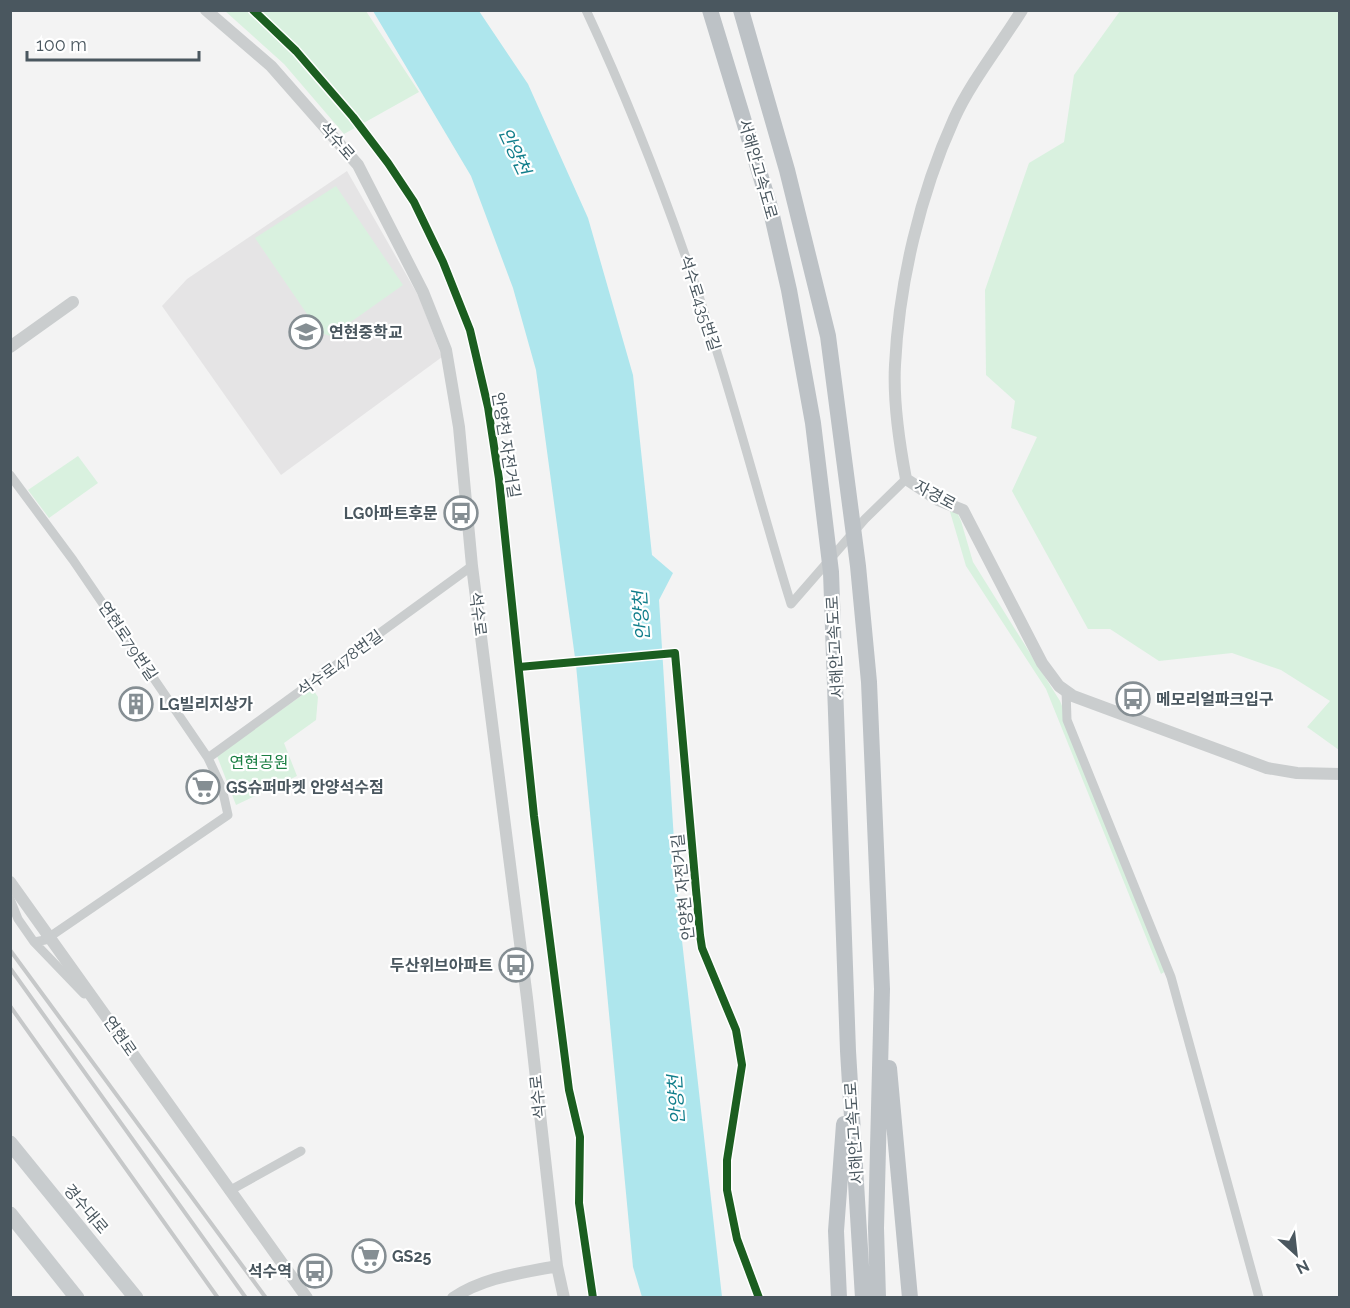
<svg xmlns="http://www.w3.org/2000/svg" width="1350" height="1308" font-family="Raleway,'Noto Sans KR',sans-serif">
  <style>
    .education { fill: #e5e4e5 }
    .green { fill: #d9f1df }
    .water { fill: #aee6ed }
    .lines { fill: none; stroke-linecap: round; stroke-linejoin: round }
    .minor { stroke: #cacdce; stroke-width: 9 }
    .tertiary { stroke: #cacdce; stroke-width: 12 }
    .primary { stroke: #c8ccce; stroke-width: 15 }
    .motorway { stroke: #bdc2c6; stroke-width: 16 }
    .rail { stroke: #c6c8c9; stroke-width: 4 }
    .cycleway-casing { stroke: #fff; stroke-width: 11 }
    .cycleway { stroke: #1b5e20; stroke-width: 8 }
    .labels { text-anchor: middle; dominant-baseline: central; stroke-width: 4.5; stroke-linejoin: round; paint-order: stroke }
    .street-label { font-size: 16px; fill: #4a575f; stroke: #fff }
    .poi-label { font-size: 16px; font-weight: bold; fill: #4a575f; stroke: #fff; text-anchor: start }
    .park-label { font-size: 16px; fill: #1b7f43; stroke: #fff }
    .water-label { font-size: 18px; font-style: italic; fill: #117e8b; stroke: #fff }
  </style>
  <rect width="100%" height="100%" fill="#f3f3f3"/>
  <!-- education -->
  <path class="education" d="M347 171 419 297 442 357 281 475 162 306 187 279Z"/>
  <!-- green -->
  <path class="green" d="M225 11H366L419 92 344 134 284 64Z
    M1120 11H1339V750L1307 727 1330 701 1281 670 1232 653 1159 661 1110 629H1088L1012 491 1037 437 1011 428 1015 401 986 375 985 290 1029 163 1064 142 1074 75Z
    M336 186 403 285 331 336 320 333 255 238Z
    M78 456 98 483 49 518 28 490Z
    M948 505 957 512 961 521 973 562 1060 701 1169 969 1161 974 1046 689 966 566Z
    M312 688 318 697 316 720 284 743 297 776 236 805 217 756Z"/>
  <!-- water -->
  <path class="water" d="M373 11H479L528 84 588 218 633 375 652 555 673 573 659 600 678 905 722 1297H642L633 1267 576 665 536 370 513 288 471 176Z"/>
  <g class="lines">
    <!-- minor -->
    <path class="minor" d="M586 10C635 115 676 223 711 333 740 423 763 514 791 604
      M10 475 73 560 208 758 222 788 228 815 45 940 34 942 18 919 10 899
      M791 604 865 519 906 479
      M1066 690 1067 720 1171 977 1259 1298
      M208 758 472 566
      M34 942 84 994
      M229 1191 301 1151"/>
    <!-- tertiary -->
    <path class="tertiary" d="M206 10 271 66 358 165 423 292 446 350 459 427 472 566 527 998 557 1266 564 1298
      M1022 10C1001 44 970 83 954 119 920 194 899 283 895 365 893 402 899 442 906 479L938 500 963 510 1042 663 1059 686 1073 696 1267 768 1297 773 1340 774
      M10 347 73 302
      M10 882 307 1298
      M453 1298C484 1277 522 1273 557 1266"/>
    <!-- primary -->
    <path class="primary" d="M10 1143 136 1298
      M10 1214 77 1298"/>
    <!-- motorway -->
    <path class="motorway" d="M710 10 770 207 789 290 813 423 831 572 848 1051 863 1298
      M741 10 787 170 828 336 858 566 869 682 882 989 876 1228 878 1298
      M889 1068 910 1298
      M839 1298 836 1231 844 1124"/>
    <!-- rail -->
    <path class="rail" d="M10 950 266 1298
      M10 968 246 1298
      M10 1006 218 1298"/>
    <defs>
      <path id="cycleway" d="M253 10 296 51 353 117 388 163 414 202 443 262 470 330 488 407 499 479 534 816 569 1090 580 1137 579 1203 593 1298
        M519 667 675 653 700 935 702 948 736 1030 742 1065 727 1160V1190L737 1239 759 1298"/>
    </defs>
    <!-- cycleway casing -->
    <use href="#cycleway" class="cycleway-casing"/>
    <!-- cycleway -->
    <use href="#cycleway" class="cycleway"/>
  </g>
  <!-- icons -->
  <defs>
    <symbol id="school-ring" viewBox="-11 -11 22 22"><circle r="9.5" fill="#fff" stroke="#858e93" stroke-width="1.5"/><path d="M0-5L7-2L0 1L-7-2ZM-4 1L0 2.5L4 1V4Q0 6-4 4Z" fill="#858e93"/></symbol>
    <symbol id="bus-ring" viewBox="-11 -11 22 22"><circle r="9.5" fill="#fff" stroke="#858e93" stroke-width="1.5"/><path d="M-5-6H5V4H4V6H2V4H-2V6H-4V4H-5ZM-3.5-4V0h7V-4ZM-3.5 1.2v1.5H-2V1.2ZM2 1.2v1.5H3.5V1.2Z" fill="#858e93"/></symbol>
    <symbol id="building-ring" viewBox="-11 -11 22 22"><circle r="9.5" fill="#fff" stroke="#858e93" stroke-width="1.5"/><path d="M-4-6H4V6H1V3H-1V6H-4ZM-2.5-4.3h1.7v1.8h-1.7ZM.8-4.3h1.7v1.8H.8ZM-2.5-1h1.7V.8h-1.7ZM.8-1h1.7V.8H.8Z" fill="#858e93"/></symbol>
    <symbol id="supermarket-ring" viewBox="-11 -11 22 22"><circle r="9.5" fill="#fff" stroke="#858e93" stroke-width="1.5"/><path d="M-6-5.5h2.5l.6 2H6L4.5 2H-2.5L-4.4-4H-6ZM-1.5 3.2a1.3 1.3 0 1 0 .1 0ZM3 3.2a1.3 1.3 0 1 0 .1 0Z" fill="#858e93"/></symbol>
  </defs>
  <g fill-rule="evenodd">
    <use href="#school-ring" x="287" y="313" width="38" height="38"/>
    <use href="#bus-ring" x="442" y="494" width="38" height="38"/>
    <use href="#bus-ring" x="1114" y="680" width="38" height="38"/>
    <use href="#building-ring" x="117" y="685" width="38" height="38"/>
    <use href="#supermarket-ring" x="184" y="768" width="38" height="38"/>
    <use href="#bus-ring" x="497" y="946" width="38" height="38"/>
    <use href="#supermarket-ring" x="350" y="1237" width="38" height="38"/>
    <use href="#bus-ring" x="296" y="1252" width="38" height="38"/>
  </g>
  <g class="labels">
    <!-- street labels -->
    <g class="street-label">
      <text transform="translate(337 141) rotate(49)">석수로</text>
      <text transform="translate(758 169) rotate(74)">서해안고속도로</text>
      <text transform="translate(700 303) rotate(72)">석수로435번길</text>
      <text transform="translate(506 445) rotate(81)">안양천 자전거길</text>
      <text transform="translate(935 495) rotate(28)">자경로</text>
      <text transform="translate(478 614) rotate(83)">석수로</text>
      <text transform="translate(128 641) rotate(56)">연현로79번길</text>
      <text transform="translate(835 647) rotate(-93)">서해안고속도로</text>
      <text transform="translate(340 663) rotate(-36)">석수로478번길</text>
      <text transform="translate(683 887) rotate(-96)">안양천 자전거길</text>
      <text transform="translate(120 1036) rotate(55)">연현로</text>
      <text transform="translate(538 1097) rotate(-96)">석수로</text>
      <text transform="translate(854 1133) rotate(-94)">서해안고속도로</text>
      <text transform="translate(86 1209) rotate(50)">경수대로</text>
    </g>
    <!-- poi labels -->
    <g class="poi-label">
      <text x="329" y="332">연현중학교</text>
      <text x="438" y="513" text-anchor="end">LG아파트후문</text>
      <text x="1156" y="699">메모리얼파크입구</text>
      <text x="159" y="704">LG빌리지상가</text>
      <text x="226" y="787">GS슈퍼마켓 안양석수점</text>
      <text x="493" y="965" text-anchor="end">두산위브아파트</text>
      <text x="392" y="1256">GS25</text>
      <text x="292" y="1271" text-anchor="end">석수역</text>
    </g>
    <!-- park labels -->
    <g class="park-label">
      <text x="259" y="762">연현공원</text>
    </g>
    <!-- water labels -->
    <g class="water-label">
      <text transform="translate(515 151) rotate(65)">안양천</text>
      <text transform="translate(641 616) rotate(-94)">안양천</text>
      <text transform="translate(676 1100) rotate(-94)">안양천</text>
    </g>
  </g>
  <!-- border -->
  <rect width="1350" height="1308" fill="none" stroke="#4a575f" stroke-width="24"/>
  <!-- north arrow -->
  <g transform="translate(1296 1254) rotate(153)" stroke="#ffffff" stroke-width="4.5" paint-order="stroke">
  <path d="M0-4.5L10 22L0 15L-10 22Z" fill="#4a575f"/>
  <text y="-9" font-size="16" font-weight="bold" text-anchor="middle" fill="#4a575f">N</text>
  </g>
  <!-- scale -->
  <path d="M27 51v9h172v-9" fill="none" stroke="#4a575f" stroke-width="3"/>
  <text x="36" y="51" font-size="18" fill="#4a575f" stroke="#ffffff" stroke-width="4.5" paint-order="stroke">100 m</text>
</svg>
